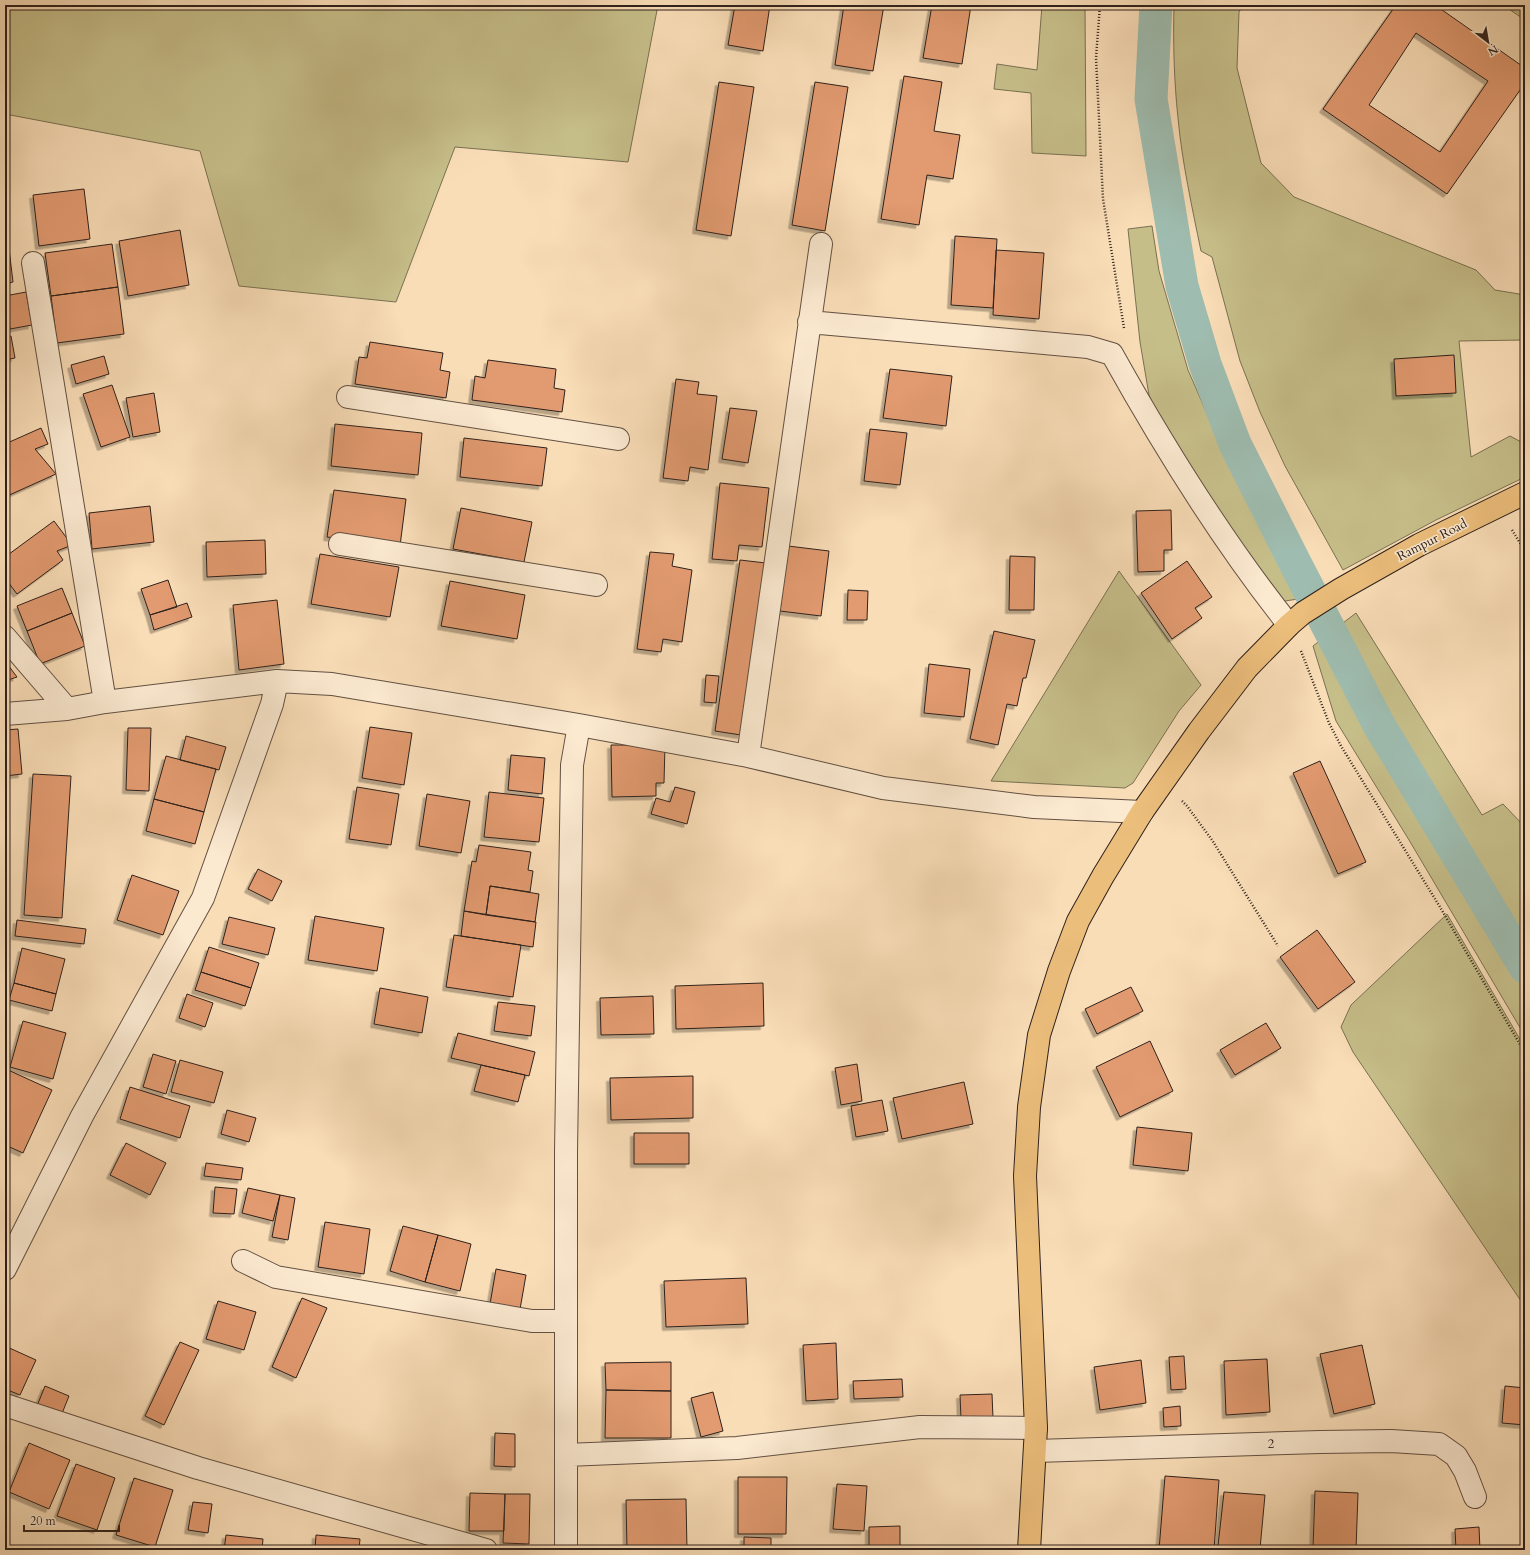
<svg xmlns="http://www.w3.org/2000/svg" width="1530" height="1555" font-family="Cardo,serif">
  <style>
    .green { fill: #c6be89; stroke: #7a7052 }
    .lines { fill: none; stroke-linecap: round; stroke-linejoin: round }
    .canal { stroke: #9ebcaf; stroke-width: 33 }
    .building { fill: #e29a70; stroke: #2f211b; fill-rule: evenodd; filter: url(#shadow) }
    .minor-casing { stroke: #625042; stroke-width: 24 }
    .major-casing { stroke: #2f211b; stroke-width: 24 }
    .path { stroke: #2f211b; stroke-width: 2.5; stroke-dasharray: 1 2; stroke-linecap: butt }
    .minor { stroke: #fbe9d0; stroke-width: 22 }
    .major { stroke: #ecbe7c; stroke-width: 22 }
    .labels { text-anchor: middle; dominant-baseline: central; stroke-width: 3; stroke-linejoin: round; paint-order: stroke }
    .street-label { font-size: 13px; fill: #2f211b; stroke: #fbe9d0 }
  </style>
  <defs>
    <filter id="shadow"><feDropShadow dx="-3.5" dy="3.5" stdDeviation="0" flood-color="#0004"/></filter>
  </defs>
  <rect width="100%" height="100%" fill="#f9ddb7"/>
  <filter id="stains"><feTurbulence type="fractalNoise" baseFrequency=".005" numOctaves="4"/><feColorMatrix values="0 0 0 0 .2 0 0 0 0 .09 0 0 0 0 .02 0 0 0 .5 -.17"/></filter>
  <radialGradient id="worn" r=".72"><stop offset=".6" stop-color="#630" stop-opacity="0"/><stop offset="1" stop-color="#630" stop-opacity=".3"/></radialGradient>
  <!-- green -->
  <path class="green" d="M5 5H658L628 162 455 147 396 302 239 286 200 151 5 114Z
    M1042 5H1085L1086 156 1032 153 1031 93 994 89 997 64 1037 70Z
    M1174 5H1243L1239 12 1237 68 1261 163 1294 197 1476 270 1495 290 1525 295V340L1459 341 1471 457 1510 436 1525 444V477L1436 520 1343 570 1285 466 1260 412 1240 361 1212 257 1201 251C1192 207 1182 162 1178 118 1174 80 1173 43 1174 5Z
    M1503 5H1525V20Z
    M1152 226 1159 271 1188 370 1231 469 1298 599 1285 601 1267 586 1156 412 1149 395 1140 342 1128 229Z
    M1119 571 1201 685 1179 711 1133 783 1125 788 991 781Z
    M1356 613 1482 815 1503 804 1525 827V1036L1409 840 1336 721 1313 646Z
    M1447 914 1525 1048V1307L1353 1052 1341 1027 1351 1005Z"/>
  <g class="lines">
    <!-- canal -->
    <path class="canal" d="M1156 5 1151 99 1182 286 1205 364 1235 444 1295 563 1379 725 1525 967"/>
  </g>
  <!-- building -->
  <path class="building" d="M735 5H770L763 51 728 45Z
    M844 5H884L873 71 835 65Z
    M932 5H971L962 64 923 58Z
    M1396 5H1435L1525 68V83L1447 194 1323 109ZM1416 33 1488 81 1440 152 1369 105Z
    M904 76 942 82 934 131 960 135 953 179 927 175 919 225 881 219Z
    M719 82 754 87 731 236 696 230Z
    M815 82 848 87 825 231 792 225Z
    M84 189 90 239 39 246 33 195Z
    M180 230 189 285 128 296 119 241Z
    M955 236 997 239 993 308 951 305Z
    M8 240 13 282 5 284V241Z
    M112 244 118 287 51 296 45 253Z
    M996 250 1044 253 1039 319 993 315Z
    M118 287 124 334 57 343 51 296Z
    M26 292 32 325 10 329 5 296Z
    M11 336 15 358 5 360V337Z
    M370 342 443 353 440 370 450 372 446 398 355 384 359 357 367 358Z
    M1454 355 1456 393 1396 396 1394 359Z
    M104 356 109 374 76 384 71 365Z
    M488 360 556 369 554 388 565 390 562 412 472 400 475 376 485 378Z
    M890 369 952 376 946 426 883 418Z
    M676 379 699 382 697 394 717 396 708 470 690 467 688 481 663 478Z
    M112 385 130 437 101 447 83 394Z
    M154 393 160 432 133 437 126 398Z
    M730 408 757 411 748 463 722 459Z
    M335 424 422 433 418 475 331 466Z
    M41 428 48 444 35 449 56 474 5 497V444Z
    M870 429 907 433 900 485 864 481Z
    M464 438 547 448 542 486 460 477Z
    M720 483 769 488 762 547 739 545 737 561 712 559Z
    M334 490 406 499 400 546 327 537Z
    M150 506 154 542 92 549 89 513Z
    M461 508 532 522 524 562 453 549Z
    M1171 510 1172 550H1164V571L1138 572 1136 511Z
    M54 521 72 545 57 551 63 560 17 594 5 578V557Z
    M265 540 266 574 207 577 206 542Z
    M788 546 829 551 821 616 780 611Z
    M650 552 674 554 672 566 692 570 682 642 663 639 661 652 637 649Z
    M320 554 399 567 390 617 311 604Z
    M1010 556 1035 557 1034 610H1009Z
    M740 560 766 563 741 735 715 731Z
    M1187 561 1212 597 1195 608 1202 618 1172 639 1141 593Z
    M168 580 177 607 150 615 141 589Z
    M450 581 525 595 517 639 441 626Z
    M62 588 72 613 27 631 17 606Z
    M848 590 868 591 867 620H847Z
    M277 600 284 664 239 670 233 605Z
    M187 603 192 617 154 630 150 615Z
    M72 613 85 646 40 664 27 631Z
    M994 631 1035 640 1026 678H1023L1017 706 1007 704 998 745 970 739Z
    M5 661 17 677 5 681Z
    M929 664 970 669 964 717 924 713Z
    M706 675 719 676 716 703 704 702Z
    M370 727 412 733 404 785 362 778Z
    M128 728H151L149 791 126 790Z
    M18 729 22 774 5 776V730Z
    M186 736 226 747 219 770 180 760Z
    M611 745H665L664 783H656V796L612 797Z
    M511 755 545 758 542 794 508 790Z
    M166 756 216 769 204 812 154 799Z
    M1320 761 1366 862 1338 874 1293 773Z
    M33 774 71 776 62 918 24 915Z
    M357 787 399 794 391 845 349 839Z
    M675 787 695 792 687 824 651 814 656 798 670 802Z
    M489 792 544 798 539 842 484 837Z
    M427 794 470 801 461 853 419 846Z
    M154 799 204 812 195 844 146 831Z
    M479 845 531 852 528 870 533 871 530 892 490 886 486 915 464 911 472 861 476 862Z
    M258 869 282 881 272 901 248 889Z
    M132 875 179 891 163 935 117 920Z
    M490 886 539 894 535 922 486 915Z
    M464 911 536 922 533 947 461 936Z
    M315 916 384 928 377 971 308 960Z
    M229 917 275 928 268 955 222 944Z
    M17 920 86 929 84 944 15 936Z
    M1317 930 1355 982 1318 1009 1280 957Z
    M454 935 521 945 513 997 446 987Z
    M209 947 259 963 251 988 201 972Z
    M22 948 65 959 56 994 14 983Z
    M201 972 251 988 245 1006 195 990Z
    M14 983 56 994 52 1011 9 1000Z
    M763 983 764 1026 676 1029 675 986Z
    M1131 987 1143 1011 1097 1034 1085 1009Z
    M380 988 428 997 422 1033 374 1024Z
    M187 994 213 1003 205 1027 179 1018Z
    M653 996 654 1034 601 1035 600 998Z
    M498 1002 535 1006 531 1036 494 1031Z
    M23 1021 66 1033 53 1079 10 1067Z
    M1266 1023 1281 1048 1235 1075 1220 1050Z
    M458 1033 535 1052 529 1076 451 1058Z
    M1150 1041 1173 1091 1120 1117 1096 1067Z
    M153 1054 176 1061 166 1094 143 1087Z
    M180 1060 223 1072 214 1103 171 1092Z
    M857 1064 862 1101 841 1105 835 1068Z
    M481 1065 525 1075 518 1102 474 1091Z
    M8 1070 52 1090 23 1153 5 1145V1077Z
    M693 1076V1118L611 1120 610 1078Z
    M964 1082 973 1124 902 1139 893 1098Z
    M130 1087 190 1106 180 1138 120 1119Z
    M882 1100 888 1131 856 1137 851 1106Z
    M227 1110 256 1118 249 1142 221 1134Z
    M1137 1127 1192 1133 1188 1171 1133 1165Z
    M634 1133H689V1164H634Z
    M126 1143 166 1163 150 1195 110 1175Z
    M206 1163 243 1168 241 1180 204 1176Z
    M215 1187 237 1189 234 1214 213 1213Z
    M248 1188 280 1195 273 1221 242 1213Z
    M280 1195 295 1198 288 1240 272 1237Z
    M325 1222 370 1229 364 1274 318 1267Z
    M403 1226 438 1235 425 1282 390 1271Z
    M438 1235 471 1244 460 1291 425 1282Z
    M496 1269 526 1275 519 1315 489 1310Z
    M746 1278 748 1324 666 1327 664 1281Z
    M302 1298 327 1308 296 1378 272 1367Z
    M218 1301 256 1312 244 1350 206 1339Z
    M180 1342 199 1350 164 1425 145 1416Z
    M836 1343 838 1399 806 1401 803 1345Z
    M1362 1345 1375 1404 1334 1414 1320 1354Z
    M5 1346 36 1360 20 1395 5 1389Z
    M1184 1356 1186 1389 1171 1390 1169 1357Z
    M1267 1359 1270 1412 1226 1415 1224 1361Z
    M1141 1360 1146 1403 1100 1410 1094 1367Z
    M671 1362V1391L606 1390 605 1363Z
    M902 1379 903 1397 854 1399 853 1381Z
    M45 1386 69 1396 61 1416 37 1406Z
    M1505 1386 1525 1388V1425L1502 1423Z
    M606 1390 671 1391V1438H605Z
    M713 1392 723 1431 701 1437 691 1398Z
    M992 1394 993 1418 961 1419 960 1395Z
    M1180 1406 1181 1426 1164 1427 1163 1408Z
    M495 1433 515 1434V1467L494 1466Z
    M29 1443 70 1460 49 1509 9 1492Z
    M76 1464 115 1478 97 1530 57 1516Z
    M1165 1476 1219 1480 1214 1550H1159Z
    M738 1477H787L786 1534H738Z
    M134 1478 173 1490 155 1547 116 1535Z
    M837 1484 867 1486 864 1531 833 1529Z
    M1315 1491 1358 1493 1356 1550 1313 1549Z
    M1224 1492 1265 1495 1260 1549 1218 1546Z
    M470 1493 505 1494 504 1531H469Z
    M505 1494H530L529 1544 503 1543Z
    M686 1499 687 1550H627L626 1500Z
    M193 1502 212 1504 208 1533 188 1530Z
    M900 1526V1550H869V1527Z
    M1479 1527 1480 1550H1456L1455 1529Z
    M226 1535 263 1539 262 1550H224Z
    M316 1535 360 1539 359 1550H315Z
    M744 1537 771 1538V1550H744Z"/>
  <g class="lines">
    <defs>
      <path id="minor" d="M33 263 105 702
        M809 322 1088 347 1112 354C1165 449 1222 541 1289 625
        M348 397 618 439
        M340 544 596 585
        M5 637 67 709
        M5 714 67 709 105 702 277 681 332 684 579 725 748 756 883 788 1034 807 1142 812
        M748 756 821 244
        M243 1261 276 1277 532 1321H566
        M5 1269 82 1116 203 898 272 704 277 681
        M5 1405 198 1468 486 1550
        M1036 1451 1320 1442 1391 1441 1439 1444 1456 1456 1465 1471 1475 1497
        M566 1455 737 1448 920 1427 1036 1428
        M566 1550V1152L572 765 579 725"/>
      <path id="major" d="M1029 1550 1036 1428 1025 1176 1029 1107 1039 1035 1059 971 1078 921 1103 876 1142 812 1199 731 1247 668 1289 625 1303 613 1341 589 1419 545 1525 493"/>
    </defs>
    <!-- minor casing -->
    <use href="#minor" class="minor-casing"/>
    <!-- major casing -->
    <use href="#major" class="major-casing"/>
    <!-- path -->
    <path class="path" d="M1100 5 1096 58 1103 199 1124 328
      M1512 530 1525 551
      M1301 651 1329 723 1341 746 1440 907 1525 1053
      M1182 801 1187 806 1212 840 1278 946"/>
    <!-- minor -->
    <use href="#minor" class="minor"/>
    <!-- major -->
    <use href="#major" class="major"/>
  </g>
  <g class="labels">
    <!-- street labels -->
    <g class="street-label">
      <text transform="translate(1432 540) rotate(-27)">Rampur Road</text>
      <text transform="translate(1271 1444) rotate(-2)">2</text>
    </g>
  </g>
  <!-- margin -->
  <rect width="1530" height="1555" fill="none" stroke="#f9ddb7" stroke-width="20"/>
  <rect x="6" y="6" width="1518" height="1543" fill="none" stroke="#2f211b" stroke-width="2"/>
  <rect x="10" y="10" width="1510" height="1535" fill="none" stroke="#2f211b"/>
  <!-- north arrow -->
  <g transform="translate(1488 42) rotate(149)" stroke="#fbe9d0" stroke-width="3" paint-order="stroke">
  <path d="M0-3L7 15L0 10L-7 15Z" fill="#2f211b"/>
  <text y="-6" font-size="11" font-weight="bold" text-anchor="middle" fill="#2f211b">N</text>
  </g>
  <!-- scale -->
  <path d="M24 1525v6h95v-6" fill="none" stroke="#2f211b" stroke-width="2"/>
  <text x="30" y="1525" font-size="12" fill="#2f211b" stroke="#fbe9d0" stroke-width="3" paint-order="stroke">20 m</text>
  <rect width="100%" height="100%" filter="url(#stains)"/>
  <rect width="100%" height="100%" fill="url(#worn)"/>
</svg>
